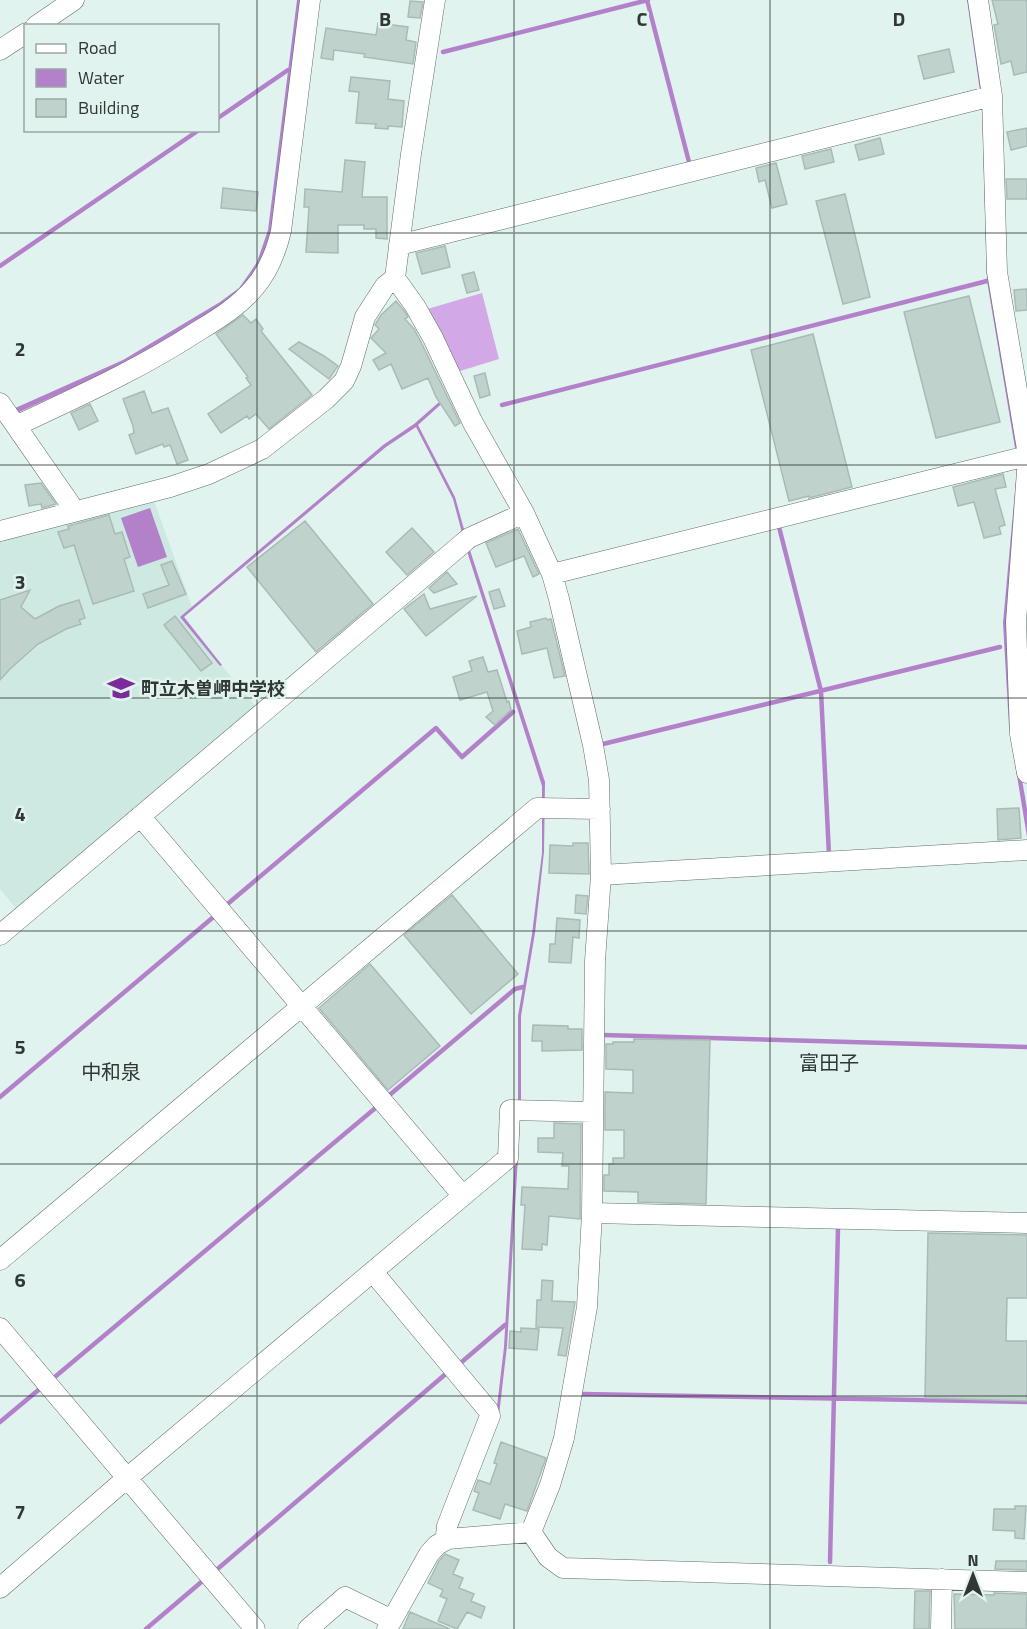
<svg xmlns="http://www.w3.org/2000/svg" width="1027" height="1629" font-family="'Titillium Web','Noto Sans JP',sans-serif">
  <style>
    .built { fill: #cee9e1 }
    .green { fill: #d2a8e7 }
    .water { fill: #b281ca }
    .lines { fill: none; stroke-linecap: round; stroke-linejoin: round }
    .stream { stroke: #b281ca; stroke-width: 4.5 }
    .building { fill: #bfd2cc; stroke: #a9bbb6; stroke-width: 1.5 }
    .minor-casing { stroke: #5f6f6a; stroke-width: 21 }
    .minor { stroke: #fff; stroke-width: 20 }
    .grid { fill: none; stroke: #303735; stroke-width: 1.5; stroke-opacity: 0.55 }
    .labels { text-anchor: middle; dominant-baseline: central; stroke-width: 5; stroke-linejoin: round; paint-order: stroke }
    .poi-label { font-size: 18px; font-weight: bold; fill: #303735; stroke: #e1f3ee; text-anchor: start }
    .neighbourhood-label { font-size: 20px; fill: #303735; stroke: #e1f3ee }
    .grid-label { font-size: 20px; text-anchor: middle; font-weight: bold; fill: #303735; stroke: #e1f3ee; stroke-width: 5; stroke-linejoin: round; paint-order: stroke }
  </style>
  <rect width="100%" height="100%" fill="#e1f3ee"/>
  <!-- built -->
  <path class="built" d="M153 498 192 607 181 617 259 710 19 912 0 889V537Z"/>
  <!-- green -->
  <path class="green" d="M482 293 499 359 457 372 424 310Z"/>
  <!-- water -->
  <path class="water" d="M297 0H302L273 230 269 245 254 276 223 306 125 364 15 414 13 409 123 360 220 302 239 288 249 274 257 262 268 230Z
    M967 0H970L984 88 1020 448 1013 726 1027 809V837L1009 727 1003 623 1017 469 1016 454 987 281 982 105Z
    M446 396 448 398 418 425 455 497 469 547 545 782 544 852 535 933 521 1016V1105L507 1346 499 1415 457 1529 380 1629H377L418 1554 424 1545 440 1532 496 1415 504 1347 518 1105V1016L532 934 542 853V786L466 548 453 499 416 427 386 447 184 617 222 665 220 666 180 617 383 445 414 424Z
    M150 508 167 557 138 567 121 518Z"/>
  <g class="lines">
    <!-- stream -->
    <path class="stream" d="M647 0 689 162
      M443 52 648 0
      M218 118 288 70
      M0 266 199 130
      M502 405 987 281
      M779 527 821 691 829 855
      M603 744 1000 647
      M224 907 436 728 462 757 513 712
      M603 1035 1027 1047
      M0 1097 217 914
      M386 1098 515 989 523 987
      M457 1366 505 1325
      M50 1381 379 1105
      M582 1394 1027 1402
      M0 1422 42 1387
      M830 1562 838 1228
      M214 1572 448 1372
      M146 1629 206 1578"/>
  </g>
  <!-- building -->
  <path class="building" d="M992 0H1027V72L1014 75 1011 61 1001 64 994 25 998 24Z
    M410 1 423 2 420 18 408 17Z
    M378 23 408 27 406 40 416 42 413 64 364 57 365 54 334 50 333 60 321 58 326 28 376 35Z
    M949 49 954 72 924 79 918 56Z
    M351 77 390 81 388 99 404 101 402 127 388 126V129L375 128 376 124 356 123 359 92 349 91Z
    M1027 128V146L1011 150 1007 132Z
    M880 138 884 154 859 160 855 145Z
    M831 149 834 162 805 169 802 156Z
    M345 160 365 162 362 197H387V239L376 238V229H364V225H338V253L306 252 309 207H304L305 189 342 192Z
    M776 163 787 204 772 208 765 180 759 182 756 168Z
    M1006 179H1027V199H1007Z
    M223 188 258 192 256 211 221 208Z
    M845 194 870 297 843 304 816 201Z
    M445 246 450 267 422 274 416 253Z
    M474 272 479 290 467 293 462 275Z
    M1027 289V310L1016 311 1014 290Z
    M969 296 1000 422 936 438 904 312Z
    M396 301 405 312 408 317 405 319 414 329 422 344 460 423 455 426 436 397 428 378 402 389 391 364 379 370 373 360 386 353 371 338 379 329 375 325 381 315Z
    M243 315 251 323 256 319 263 329 261 331 312 395 269 429 256 414 249 419 247 416 221 433 208 414 251 385 246 378 248 377 216 334Z
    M813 334 852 487 809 498V496L789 501 751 350Z
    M299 342 324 356 338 366 329 379 289 349Z
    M485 373 490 395 480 398 474 376Z
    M144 391 152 413 168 408 188 460 177 464 170 445 164 447 163 444 136 454 129 435 134 433 133 426 123 399Z
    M90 404 98 421 79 430 71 413Z
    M1003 474 1006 487 995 489 1005 525 999 527 1001 534 984 538 974 502 958 506 953 487Z
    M41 483 56 504 42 508 41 504 29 506 25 485Z
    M109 515 115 534 122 532 130 557 124 559 134 591 93 604 74 545 64 548 58 532 69 529 68 526Z
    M305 521 373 604 316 652 247 567Z
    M412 528 434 552 407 575 386 552Z
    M518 529 539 574 533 577 524 556 496 567 486 543Z
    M172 561 186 594 148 608 143 594 169 585 161 565Z
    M447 572 457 584 434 593 429 588Z
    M499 589 505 606 494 609 489 592Z
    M30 590 21 607 35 619 59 606 79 600 85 618 79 620 81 624 66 629 38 644 10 669 0 680V600Z
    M424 594 430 609 477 596 426 636 404 609Z
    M175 616 212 663 201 671 164 625Z
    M546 618 547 620 551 619 565 676 554 678 547 648 522 654 517 631 531 627 530 622Z
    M483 657 488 672 497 670 507 702 509 701 511 710 495 725 486 717 493 711 487 692 460 700 453 677 472 671 469 661Z
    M1019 808 1021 838 998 840 997 809Z
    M573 843H588L589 874 549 873 550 845 573 846Z
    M452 895 518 974 471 1014 404 935Z
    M576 895 588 896 586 914 575 913Z
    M557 918 580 920 579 938 573 937 571 963 549 962 550 944H555Z
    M370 964 440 1046 388 1090 319 1008Z
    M533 1025 568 1026V1029H582V1050L542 1051V1041H532Z
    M634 1039 710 1040 706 1204 638 1202V1192L604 1191V1175H609V1164H613V1158H624V1130H605V1092L633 1093V1070L606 1069V1044H613V1042H634Z
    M554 1123 581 1124 580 1219 549 1216 547 1245 542 1244V1250L522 1249 525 1205H521L522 1187 568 1189 569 1166H562L563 1153 538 1152V1138H554Z
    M928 1233 1027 1235V1298H1007L1006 1341H1027V1401L925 1398Z
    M542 1280 553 1281 552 1301 575 1302 566 1356 558 1355 563 1328 536 1327 537 1300H541Z
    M521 1328 539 1329 537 1350 509 1348 510 1331 521 1332Z
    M501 1442 546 1458 527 1511 505 1504 500 1519 473 1510 479 1493 474 1491 478 1480 490 1484 497 1464 494 1463Z
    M1015 1506H1026L1024 1539 1015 1538V1531L993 1530 994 1509H1015Z
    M445 1554 459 1560 453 1574 463 1578 459 1588 474 1594 471 1601 485 1607 481 1618 467 1612 457 1629 438 1621 447 1599 440 1596 443 1590 428 1583 439 1561Z
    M996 1561H1027V1570L995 1569Z
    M915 1591H930L929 1629H914Z
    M994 1593 1027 1594 1026 1629H955L954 1594 994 1595Z
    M410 1612 450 1629H403Z"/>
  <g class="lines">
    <defs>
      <path id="minor" d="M435 0 411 154 395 278 415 306 433 338 473 423 524 513 552 574 559 599 593 745 599 780 601 875 595 961 592 1213 587 1307 564 1438 550 1485 531 1532
        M978 0 992 96 997 272 1027 449
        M36 26 74 0
        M0 50 26 33
        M399 245 992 96
        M0 403 75 511
        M16 426C77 397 138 370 195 333 216 320 237 308 254 288 268 272 276 252 281 231L310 0
        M1027 471 1016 622 1020 734 1027 773
        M0 531 170 487 209 474 262 449 326 399 344 381 351 366 365 317 385 286 395 278
        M552 574 1027 456
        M140 816 463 1196
        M601 875 1027 850
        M0 935 462 544 469 538 524 513
        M592 1213 1027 1223
        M0 1260 537 808 600 809
        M373 1272 488 1410 490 1416 447 1526 446 1535 448 1539
        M0 1328 255 1629
        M531 1532 548 1557 563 1568 1027 1582
        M0 1588 127 1478 508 1158 510 1110 593 1112
        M308 1629 345 1597 392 1620
        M387 1629 429 1554 437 1545 448 1539 531 1532
        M941 1629 942 1579"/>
    </defs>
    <!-- minor casing -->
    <use href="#minor" class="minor-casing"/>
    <!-- minor -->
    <use href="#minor" class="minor"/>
  </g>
  <!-- grid -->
  <path class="grid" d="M257 0V1629M514 0V1629M770 0V1629M0 233H1027M0 465H1027M0 698H1027M0 931H1027M0 1164H1027M0 1396H1027"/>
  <!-- icons -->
  <defs>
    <symbol id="school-bare" viewBox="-9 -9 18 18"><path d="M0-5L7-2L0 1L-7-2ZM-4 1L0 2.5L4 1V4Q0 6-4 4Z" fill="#7b2b9c" stroke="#e1f3ee" stroke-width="2.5" paint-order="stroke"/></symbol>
  </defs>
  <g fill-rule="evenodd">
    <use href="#school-bare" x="102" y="669" width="38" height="38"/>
  </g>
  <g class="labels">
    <!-- poi labels -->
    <g class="poi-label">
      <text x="141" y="688">町立木曽岬中学校</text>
    </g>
    <!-- neighbourhood labels -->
    <g class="neighbourhood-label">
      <text x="829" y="1062">富田子</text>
      <text x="111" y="1071">中和泉</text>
    </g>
  </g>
  <g class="grid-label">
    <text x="385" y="26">B</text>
    <text x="642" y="26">C</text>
    <text x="899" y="26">D</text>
    <text x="20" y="356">2</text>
    <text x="20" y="589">3</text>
    <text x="20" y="821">4</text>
    <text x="20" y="1054">5</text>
    <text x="20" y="1287">6</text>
    <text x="20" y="1519">7</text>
  </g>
  <!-- legend -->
  <rect x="24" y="24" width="195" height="108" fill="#e1f3ee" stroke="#9aa8a4" stroke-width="1.5"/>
  <rect x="36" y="44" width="30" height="9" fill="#ffffff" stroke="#9aa8a4" stroke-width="1.5"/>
  <text x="78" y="54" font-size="18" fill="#303735">Road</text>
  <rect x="36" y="69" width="30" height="18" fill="#b281ca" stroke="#9aa8a4" stroke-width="1.5"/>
  <text x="78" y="84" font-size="18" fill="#303735">Water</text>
  <rect x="36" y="99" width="30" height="18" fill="#bfd2cc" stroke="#9aa8a4" stroke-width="1.5"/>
  <text x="78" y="114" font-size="18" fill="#303735">Building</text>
  <!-- north arrow -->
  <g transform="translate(973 1575)" stroke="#e1f3ee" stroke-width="4.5" paint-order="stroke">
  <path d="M0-4.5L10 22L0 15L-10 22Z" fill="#303735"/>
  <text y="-9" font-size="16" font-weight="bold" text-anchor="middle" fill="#303735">N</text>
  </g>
</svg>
